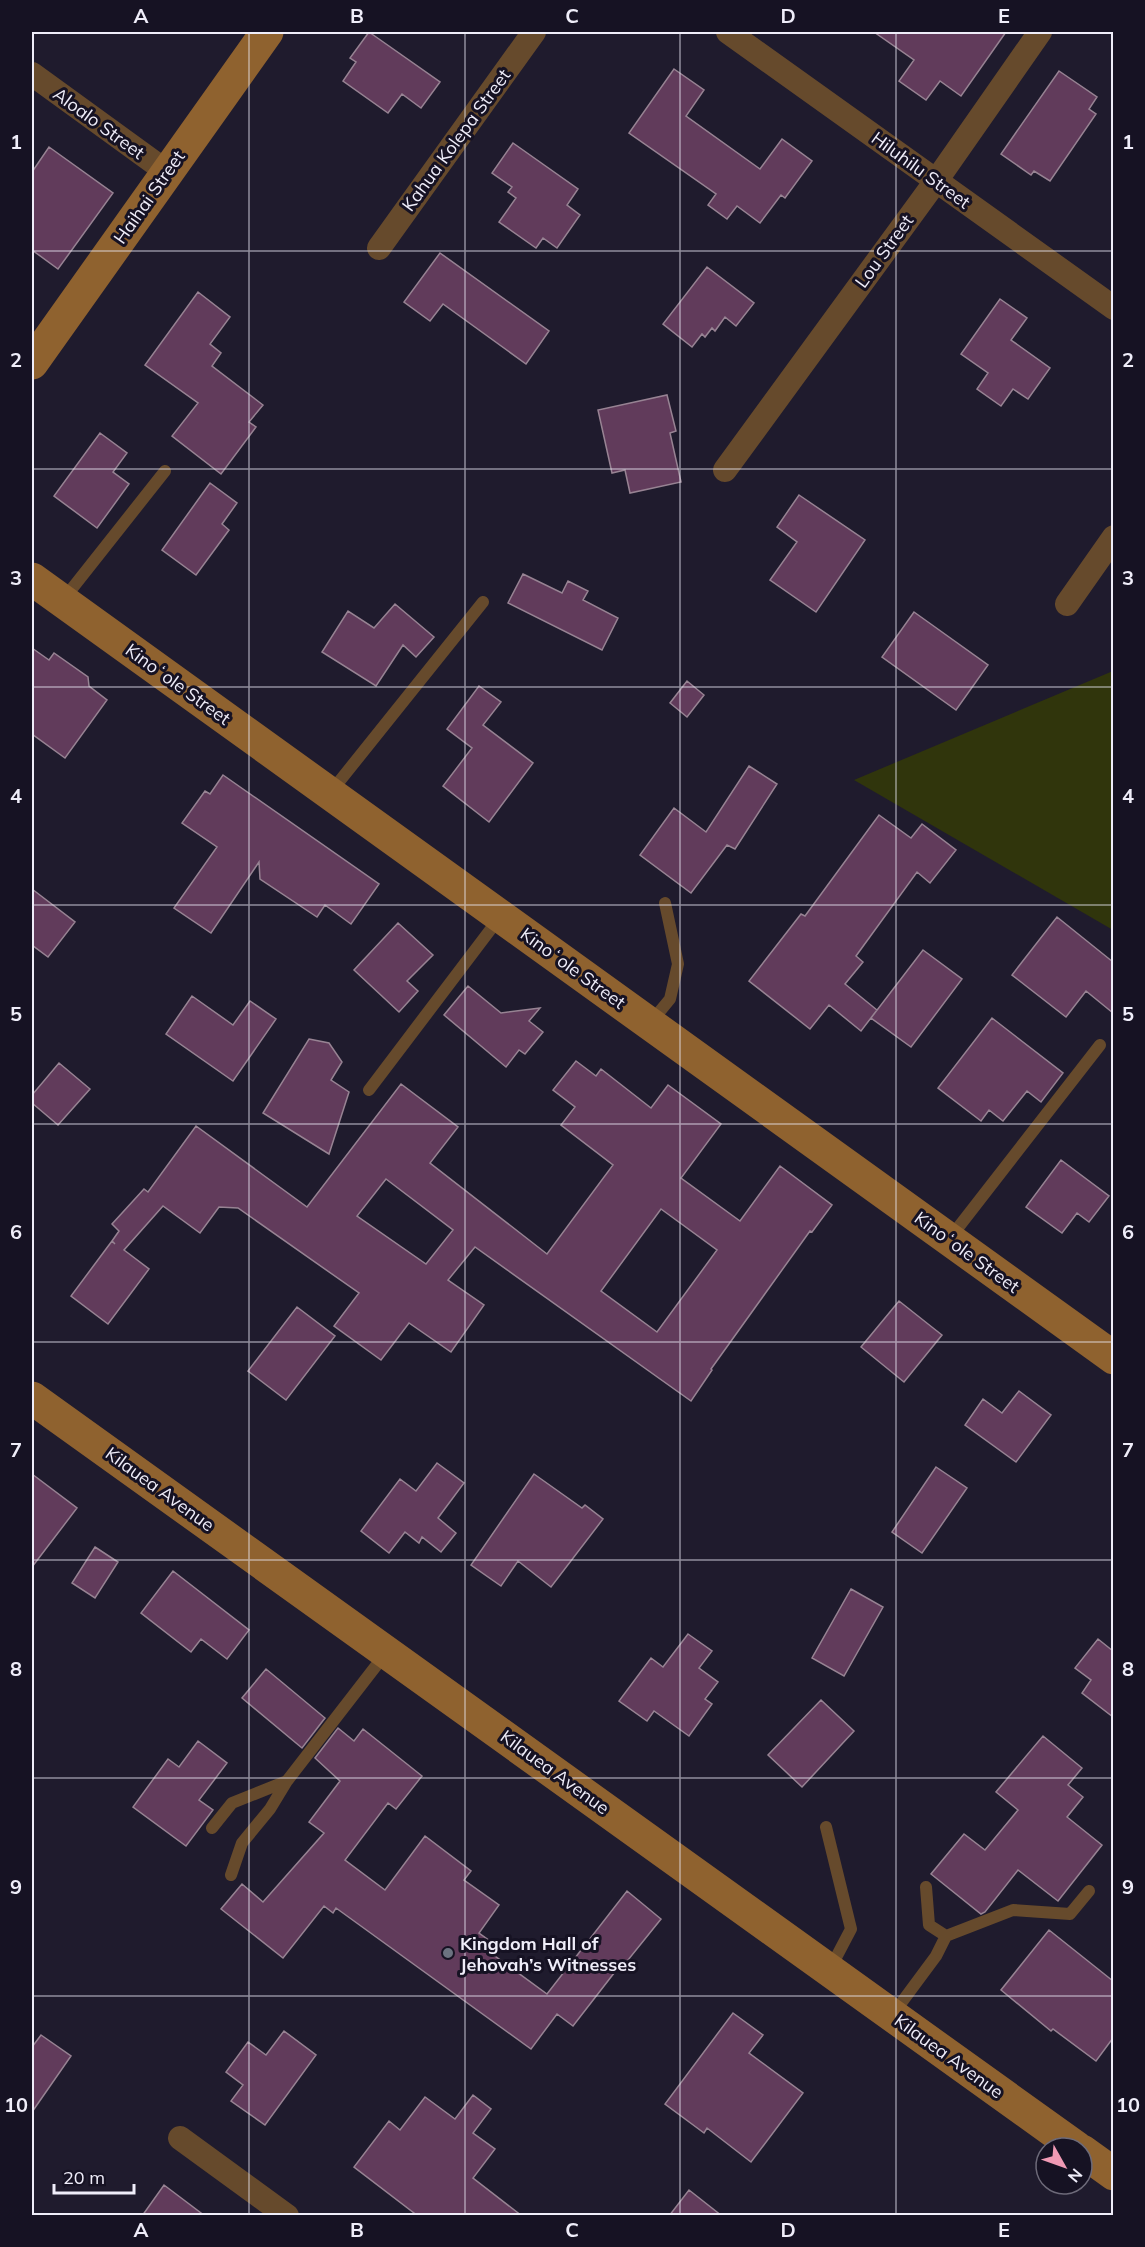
<svg xmlns="http://www.w3.org/2000/svg" width="1145" height="2247" font-family="Mulish,sans-serif">
  <style>
    .green { fill: #30350c }
    .building { fill: #613b5b; stroke: #978393; stroke-width: 1.5; fill-rule: evenodd }
    .lines { fill: none; stroke-linecap: round; stroke-linejoin: round }
    .lane { stroke: #664a2c; stroke-width: 12 }
    .street { stroke: #664a2c; stroke-width: 24 }
    .secondary { stroke: #8f622f; stroke-width: 33 }
    .grid { fill: none; stroke: #efedf9; stroke-width: 1.5; stroke-opacity: 0.55 }
    .worship-dot { fill: #6b7280; stroke: #161223; stroke-width: 2 }
    .labels { text-anchor: middle; dominant-baseline: central; stroke-width: 6; stroke-linejoin: round; paint-order: stroke }
    .street-label { font-size: 18px; fill: #efedf9; stroke: #161223 }
    .poi-label { font-size: 18px; font-weight: bold; fill: #efedf9; stroke: #161223; text-anchor: start }
    .neatline { fill: none; stroke: #efedf9; stroke-width: 2 }
    .grid-label { font-size: 20px; text-anchor: middle; font-weight: bold; fill: #efedf9 }
  </style>
  <rect width="100%" height="100%" fill="#1f1b2d"/>
  <!-- green -->
  <path class="green" d="M1113 671V930L854 780Z"/>
  <!-- building -->
  <path class="building" d="M369 32 440 82 421 108 402 94 388 113 343 81 356 62 350 58Z
    M874 32H1006L961 96 940 81 926 100 899 81 914 60Z
    M674 69 704 90 686 116 760 169 782 139 812 161 785 198 781 195 760 223 737 206 727 219 708 205 716 194 629 133Z
    M1059 71 1097 97 1089 109 1096 114 1050 181 1034 171 1031 175 1001 154Z
    M513 143 578 189 567 205 580 215 557 248 543 238 536 248 499 222 516 198 508 192 512 187 492 173Z
    M49 147 113 193 58 269 32 250V172Z
    M440 253 549 331 526 364 443 304 430 321 404 302Z
    M707 267 754 303 736 326 725 317 715 331 712 328 705 337 702 334 692 347 663 324Z
    M198 292 230 317 210 344 221 353 212 366 263 405 249 422 256 427 221 474 172 436 198 403 145 365Z
    M1000 299 1027 318 1011 340 1050 368 1028 399 1013 389 1001 406 977 389 988 373 961 354Z
    M667 395 676 431 670 433 681 482 630 493 625 470 612 473 598 410Z
    M100 433 127 453 113 472 129 484 97 528 54 496Z
    M210 483 237 503 222 524 229 530 196 575 162 550Z
    M799 495 865 540 816 612 770 580 797 542 777 527Z
    M523 574 562 593 568 581 588 591 583 600 618 618 602 650 508 603Z
    M395 604 434 637 416 657 403 645 376 686 322 652 348 611 374 628Z
    M914 612 988 665 956 710 882 657Z
    M32 648 49 660 54 653 88 677 89 686 107 700 65 758 32 734Z
    M687 681 704 695 687 717 670 703Z
    M479 686 501 702 483 725 533 763 489 822 443 786 472 748 447 729Z
    M749 766 777 784 735 849 727 845 691 893 640 855 674 808 706 832Z
    M223 775 379 884 351 924 325 905 317 917 260 879 259 862 211 933 174 908 217 847 182 823 205 791 210 794Z
    M879 815 911 838 922 824 956 850 930 883 917 872 856 956 863 962 845 984 877 1010 861 1031 829 1005 810 1029 749 981 801 914 805 916Z
    M32 889 75 922 48 957 32 945Z
    M1057 917 1113 962V1013L1086 991 1066 1017 1012 975Z
    M398 923 433 955 407 981 418 991 399 1012 354 970Z
    M923 950 962 979 911 1047 871 1018Z
    M468 986 501 1013 540 1008 529 1021 543 1032 525 1054 519 1050 506 1067 444 1015Z
    M192 996 233 1025 250 1001 276 1019 233 1081 166 1034Z
    M992 1018 1063 1073 1041 1102 1027 1091 1003 1121 989 1110 981 1121 938 1088Z
    M309 1039 329 1043 342 1062 331 1080 349 1092 329 1154 263 1113Z
    M576 1061 596 1076 601 1069 651 1108 668 1085 721 1124 681 1178 740 1221 780 1166 832 1205 812 1232 810 1231 711 1369 712 1370 691 1401 475 1247 448 1280 484 1305 451 1352 409 1323 381 1360 334 1326 359 1293 238 1208 219 1207 200 1233 163 1206 124 1250 149 1269 108 1324 71 1296 112 1241 115 1244 112 1241 119 1231 112 1224 144 1189 148 1192 196 1126 307 1207 401 1084 458 1127 430 1163 547 1254 613 1165 561 1125 575 1107 553 1090ZM386 1179 453 1230 426 1264 357 1216ZM661 1209 717 1250 657 1332 601 1291Z
    M59 1063 90 1089 58 1125 32 1103V1095Z
    M1061 1160 1109 1196 1089 1222 1077 1213 1062 1233 1026 1207Z
    M899 1301 942 1335 904 1382 861 1347Z
    M297 1307 335 1336 286 1400 248 1371Z
    M1019 1391 1051 1415 1016 1462 965 1425 983 1399 1002 1413Z
    M437 1463 464 1483 438 1518 456 1533 441 1552 422 1537 419 1543 405 1532 389 1553 361 1531 400 1479 416 1491Z
    M936 1467 967 1488 922 1553 892 1532Z
    M32 1474 77 1508 32 1567Z
    M534 1474 582 1508 585 1505 603 1519 551 1587 518 1561 501 1586 471 1565Z
    M95 1547 118 1562 95 1598 72 1583Z
    M173 1571 249 1630 227 1659 201 1639 191 1652 141 1613Z
    M851 1589 883 1607 844 1676 812 1658Z
    M688 1634 712 1651 699 1668 718 1682 705 1699 712 1704 689 1736 654 1711 647 1721 619 1701 651 1658 663 1667Z
    M1098 1639 1113 1651V1717L1082 1693 1091 1680 1075 1668Z
    M266 1669 325 1718 302 1748 242 1698Z
    M821 1700 854 1731 802 1787 768 1755Z
    M338 1728 354 1741 363 1729 422 1776 396 1809 388 1803 345 1860 385 1890 425 1836 471 1871 464 1880 499 1905 479 1933 501 1949 495 1956 547 1994 627 1891 661 1919 620 1970 618 1968 573 2026 557 2014 531 2049 336 1908 333 1913 324 1906 283 1958 221 1909 242 1884 263 1902 324 1833 309 1822 340 1781 315 1758Z
    M1043 1736 1082 1768 1068 1785 1083 1797 1067 1817 1102 1845 1058 1901 1018 1870 985 1912 981 1914 931 1874 964 1834 985 1850 1018 1810 996 1792Z
    M198 1741 227 1763 199 1800 213 1810 186 1846 133 1807 168 1759 179 1767Z
    M1049 1930 1113 1981V2038L1096 2061 1053 2029 1051 2031 1001 1990Z
    M733 2013 763 2035 749 2053 803 2093 751 2162 707 2128 704 2133 665 2104Z
    M284 2031 316 2055 265 2125 231 2101 243 2085 226 2072 248 2042 266 2055Z
    M41 2035 71 2056 32 2112V2047Z
    M473 2095 491 2109 473 2133 495 2149 473 2178 522 2216H418L354 2167 389 2121 400 2130 425 2097 455 2119Z
    M164 2185 205 2216H142Z
    M689 2190 722 2216H669Z"/>
  <g class="lines">
    <!-- lane -->
    <path class="lane" d="M63 600 165 471
      M330 793 483 602
      M651 1022 670 999 678 964 665 903
      M369 1090 500 917
      M950 1238 1100 1045
      M826 1827 851 1929 830 1969
      M212 1828 232 1803 287 1781 386 1653
      M231 1875 242 1843 270 1809 287 1781
      M926 1887 929 1925 946 1936
      M893 2014 936 1956 946 1936 1013 1910 1070 1914 1089 1891"/>
    <!-- street -->
    <path class="street" d="M728 32 1114 308
      M32 74 167 172
      M379 248 534 32
      M725 470 936 181 1040 32
      M1067 604 1114 537
      M180 2138 287 2216"/>
    <!-- secondary -->
    <path class="secondary" d="M32 363 267 32
      M32 579 1114 1358
      M32 1398 1077 2148
      M1082 2151 1114 2174"/>
  </g>
  <!-- grid -->
  <path class="grid" d="M249 32V2216M465 32V2216M680 32V2216M896 32V2216M32 251H1114M32 469H1114M32 687H1114M32 905H1114M32 1124H1114M32 1342H1114M32 1560H1114M32 1778H1114M32 1996H1114"/>
  <!-- markers -->
  <circle class="worship-dot" cx="448" cy="1953" r="6"/>
  <g class="labels">
    <!-- street labels -->
    <g class="street-label">
      <text transform="translate(99 123) rotate(36)">Aloalo Street</text>
      <text transform="translate(456 140) rotate(-54)">Kahua Kolepa Street</text>
      <text transform="translate(921 170) rotate(36)">Hiluhilu Street</text>
      <text transform="translate(149 197) rotate(-55)">Haihai Street</text>
      <text transform="translate(884 251) rotate(-54)">Lou Street</text>
      <text transform="translate(178 684) rotate(36)">Kinoʻole Street</text>
      <text transform="translate(573 968) rotate(36)">Kinoʻole Street</text>
      <text transform="translate(967 1252) rotate(36)">Kinoʻole Street</text>
      <text transform="translate(160 1489) rotate(36)">Kilauea Avenue</text>
      <text transform="translate(555 1772) rotate(36)">Kilauea Avenue</text>
      <text transform="translate(949 2056) rotate(36)">Kilauea Avenue</text>
    </g>
    <!-- poi labels -->
    <g class="poi-label">
      <text x="460" y="1943">Kingdom Hall of<tspan x="460" dy="21">Jehovah’s Witnesses</tspan></text>
    </g>
  </g>
  <!-- border -->
  <rect width="1145" height="2247" fill="none" stroke="#161223" stroke-width="66"/>
  <!-- north arrow -->
  <g transform="translate(1064 2166) rotate(130)"><circle r="28" fill="#161223" stroke="#6d6a79" stroke-width="1.5"/>
  <path d="M0-4.5L10 22L0 15L-10 22Z" fill="#f09ab5"/>
  <text y="-9" font-size="16" font-weight="bold" text-anchor="middle" fill="#efedf9">N</text>
  </g>
  <!-- scale -->
  <path d="M54 2184v9h80v-9" fill="none" stroke="#efedf9" stroke-width="3"/>
  <text x="63" y="2184" font-size="18" fill="#efedf9" stroke="#161223" stroke-width="4.5" paint-order="stroke">20 m</text>
  <rect x="33" y="33" width="1079" height="2181" class="neatline"/>
  <g class="grid-label">
    <text x="141" y="23">A</text>
    <text x="357" y="23">B</text>
    <text x="572" y="23">C</text>
    <text x="788" y="23">D</text>
    <text x="1004" y="23">E</text>
    <text x="16" y="149">1</text>
    <text x="1128" y="149">1</text>
    <text x="16" y="367">2</text>
    <text x="1128" y="367">2</text>
    <text x="16" y="585">3</text>
    <text x="1128" y="585">3</text>
    <text x="16" y="803">4</text>
    <text x="1128" y="803">4</text>
    <text x="16" y="1021">5</text>
    <text x="1128" y="1021">5</text>
    <text x="16" y="1239">6</text>
    <text x="1128" y="1239">6</text>
    <text x="16" y="1457">7</text>
    <text x="1128" y="1457">7</text>
    <text x="16" y="1676">8</text>
    <text x="1128" y="1676">8</text>
    <text x="16" y="1894">9</text>
    <text x="1128" y="1894">9</text>
    <text x="16" y="2112">10</text>
    <text x="1128" y="2112">10</text>
    <text x="141" y="2237">A</text>
    <text x="357" y="2237">B</text>
    <text x="572" y="2237">C</text>
    <text x="788" y="2237">D</text>
    <text x="1004" y="2237">E</text>
  </g>
</svg>
